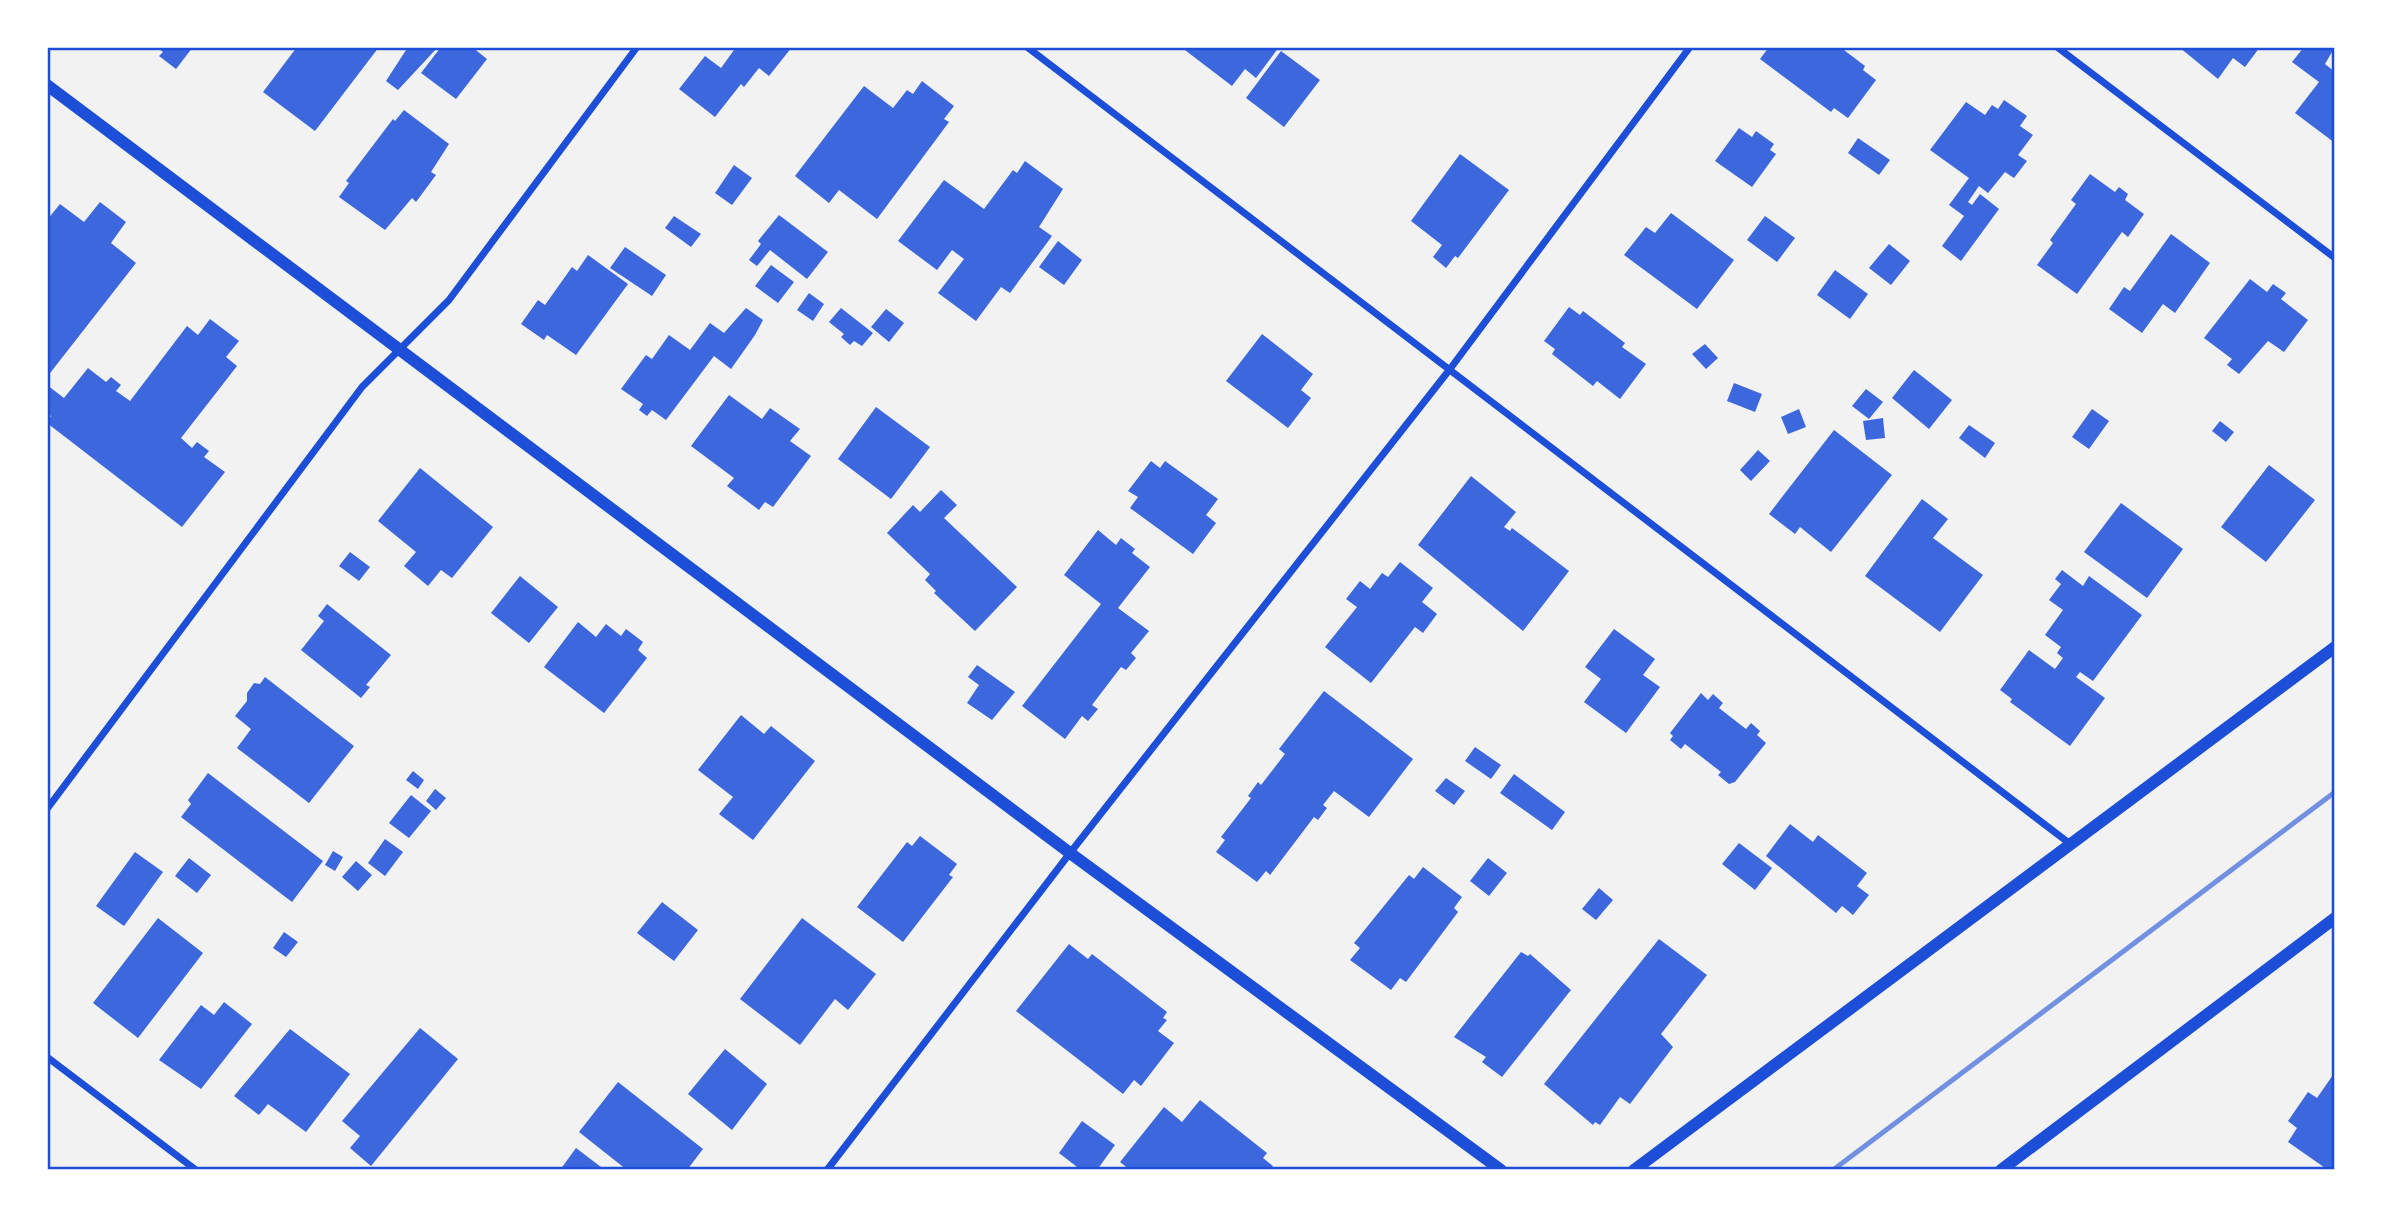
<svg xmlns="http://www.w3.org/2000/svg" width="2382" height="1217" font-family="'Archivo Narrow',sans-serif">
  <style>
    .building { fill: #3d67dc }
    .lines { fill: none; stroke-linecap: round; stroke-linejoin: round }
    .minor { stroke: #1d4ed8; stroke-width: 7 }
    .tertiary { stroke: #1d4ed8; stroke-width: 12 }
    .rail { stroke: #7290e2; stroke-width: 5 }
    .neatline { fill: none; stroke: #1d4ed8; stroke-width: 2.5 }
  </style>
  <rect width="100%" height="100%" fill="#f2f2f2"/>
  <!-- building -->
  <path class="building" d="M157 47H193L176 69 159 56 163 52Z
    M297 47H379L315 131 263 92Z
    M408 47H438L398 90 386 81Z
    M441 47H472L487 59 456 99 421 73Z
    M731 47H792L769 76 759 68 744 87 741 84 715 117 679 89 705 56 721 68 734 50Z
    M1181 47H1279L1256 78 1245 69 1232 86Z
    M1769 47H1840L1865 66 1863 70 1876 80 1848 118 1834 108 1831 112 1760 59Z
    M2179 47H2260L2245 67 2233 58 2218 79Z
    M2304 47H2335L2325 64 2335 72V143L2295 113 2319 82 2292 62Z
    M1281 51 1320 80 1284 127 1246 98Z
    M922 81 954 106 944 119 949 122 877 219 839 190 829 203 795 176 864 86 893 108 907 90 913 94Z
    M2004 100 2027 116 2020 126 2033 135 2018 155 2027 161 2014 178 2005 172 1988 193 1979 186 1968 202 1972 205 1980 194 1999 209 1961 261 1942 246 1964 216 1949 205 1969 178 1930 150 1966 102 1985 115 1992 105 1998 109Z
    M404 110 449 144 431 172 436 175 416 202 412 198 385 230 339 197 349 183 346 181 393 119 395 121Z
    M1739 128 1752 137 1756 131 1774 144 1770 150 1776 154 1752 187 1715 161Z
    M1858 138 1890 160 1879 175 1848 153Z
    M1460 154 1509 190 1458 258 1455 256 1446 268 1433 257 1442 245 1411 221Z
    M1025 161 1063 189 1039 227 1052 236 1010 293 1001 287 976 321 938 293 964 259 952 250 937 270 898 241 944 180 984 209 1013 170 1017 173Z
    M734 165 752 178 732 205 715 193Z
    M2090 174 2115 192 2119 187 2128 194 2125 200 2144 214 2128 237 2122 232 2077 294 2037 265 2053 243 2050 240 2076 204 2071 200Z
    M100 202 126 222 111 243 136 263 47 377V220L60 204 84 222Z
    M1671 213 1734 260 1697 309 1624 255 1646 227 1655 233Z
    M779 215 828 252 807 279 770 250 757 266 749 260 761 244 758 241Z
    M674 216 701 234 691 247 665 228Z
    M1765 216 1795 238 1777 262 1747 240Z
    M2171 234 2210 263 2175 313 2163 304 2142 333 2109 309 2124 287 2130 291Z
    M1058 241 1082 260 1064 285 1039 267Z
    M1889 244 1910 261 1891 285 1869 268Z
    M625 247 666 275 652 296 610 268Z
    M588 255 628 284 576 355 547 335 544 340 521 324 538 300 545 305 572 267 577 271Z
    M771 265 794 282 778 303 755 286Z
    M1835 270 1868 294 1850 319 1817 295Z
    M2250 279 2267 292 2273 284 2286 293 2281 299 2308 320 2284 352 2268 341 2239 374 2227 365 2232 359 2204 338Z
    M809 293 824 304 813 321 797 310Z
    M1569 307 1580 315 1583 311 1625 343 1622 347 1646 364 1620 399 1597 381 1593 386 1552 354 1555 349 1544 341Z
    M746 308 763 320 755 335 731 369 714 356 666 420 652 410 647 416 639 410 643 404 621 389 646 355 652 359 669 335 690 350 710 323 724 333Z
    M841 308 873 333 862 346 854 341 850 345 841 337 844 334 829 322Z
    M886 309 904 323 889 342 871 327Z
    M210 319 239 341 226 357 237 366 181 438 192 448 197 442 209 451 204 457 225 472 182 527 47 423 51 416 47 413V385L64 398 88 368 106 382 111 377 121 385 116 391 130 401 187 326 198 335Z
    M1262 334 1313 374 1301 390 1311 398 1288 428 1226 381Z
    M1705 344 1718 358 1706 369 1692 354Z
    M1914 370 1952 400 1929 429 1892 398Z
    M1734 383 1762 394 1755 412 1727 401Z
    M1866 389 1883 402 1869 419 1852 406Z
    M729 395 762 419 770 408 800 429 790 441 811 456 773 507 765 502 759 510 727 486 734 478 691 446Z
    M876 407 930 447 891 499 838 459Z
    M1799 409 1806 427 1788 434 1781 417Z
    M2092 409 2109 421 2089 449 2072 437Z
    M1883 418 1885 438 1866 440 1863 421Z
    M2220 421 2234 432 2226 442 2212 431Z
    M1969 425 1995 443 1985 458 1959 438Z
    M1834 430 1892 475 1831 552 1800 527 1795 534 1769 514Z
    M1758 450 1770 461 1751 481 1740 470Z
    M1151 461 1160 468 1165 461 1218 499 1206 515 1216 523 1193 554 1130 508 1138 497 1128 491Z
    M2269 465 2315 500 2266 562 2221 527Z
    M420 468 493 527 452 578 441 570 428 586 404 566 416 552 378 521Z
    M1471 476 1516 512 1504 527 1510 531 1512 528 1569 571 1523 631 1418 545Z
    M941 490 957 505 944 518 1017 587 975 631 934 593 936 591 925 580 930 574 887 533 913 505 920 512Z
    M1922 499 1948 519 1933 538 1983 575 1940 632 1865 576Z
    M2121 503 2183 549 2147 598 2084 552Z
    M1098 530 1116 545 1121 538 1135 549 1132 553 1150 567 1118 608 1149 631 1131 653 1136 658 1126 670 1121 667 1092 705 1098 709 1088 721 1082 716 1065 739 1022 706 1101 604 1064 575Z
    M350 552 370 567 359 581 339 566Z
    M1400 562 1433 588 1422 602 1437 614 1423 633 1415 627 1371 683 1325 647 1357 607 1346 599 1360 581 1370 589 1382 573 1388 577Z
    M2062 570 2083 586 2089 576 2142 615 2093 681 2080 672 2076 677 2105 698 2070 746 2010 702 2012 699 2000 690 2029 650 2055 669 2063 658 2057 653 2061 647 2045 635 2063 610 2049 600 2061 584 2055 579Z
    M520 576 558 607 529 643 491 613Z
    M327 604 391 655 366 685 370 687 361 698 301 650 324 621 318 616Z
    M578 622 596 637 606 624 621 636 626 629 643 642 638 650 647 658 604 713 544 667Z
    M1614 629 1655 659 1643 675 1660 687 1626 733 1584 702 1601 679 1585 667Z
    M977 665 1015 692 992 720 967 703 979 685 968 677Z
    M265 677 354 746 309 803 237 748 251 729 235 716 247 701V693L254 683 260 684Z
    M1324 691 1413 759 1369 817 1334 791 1323 805 1327 808 1318 820 1314 817 1270 875 1266 871 1257 882 1216 852 1225 840 1221 837 1251 798 1248 796 1258 782 1261 785 1285 754 1279 749Z
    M1701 693 1708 700 1713 694 1723 703 1719 708 1746 729 1751 723 1760 731 1757 735 1766 743 1735 782 1729 784 1718 775 1721 772 1685 744 1681 749 1670 740 1673 736 1670 733Z
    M741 715 764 734 771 726 815 761 753 840 719 814 733 797 698 770Z
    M1475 747 1501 765 1491 779 1465 761Z
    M413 771 424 780 418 789 406 780Z
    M208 773 323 861 292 902 181 817 191 804 188 800Z
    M1514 774 1565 812 1552 830 1500 793Z
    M1446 778 1465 791 1454 805 1435 791Z
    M435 789 446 798 436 810 426 801Z
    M411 795 431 811 409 838 389 823Z
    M1790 824 1813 842 1818 835 1867 873 1857 886 1869 895 1853 915 1842 906 1836 913 1766 856Z
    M920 836 957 864 949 875 953 877 903 942 857 907 907 842 912 846Z
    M385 839 403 852 385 876 368 863Z
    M1739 843 1772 868 1755 890 1722 864Z
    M333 851 343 857 335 871 325 865Z
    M135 852 163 872 124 926 96 906Z
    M189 858 211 875 197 893 175 876Z
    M1488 858 1507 873 1489 896 1470 881Z
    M356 861 372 875 358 891 342 877Z
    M1423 867 1462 897 1454 908 1458 912 1406 982 1400 978 1391 990 1350 960 1360 948 1354 943 1409 875 1414 879Z
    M1599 888 1613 900 1596 920 1582 909Z
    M662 902 698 930 674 961 637 933Z
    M158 918 203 953 138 1038 93 1003Z
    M802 918 876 974 848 1010 835 999 800 1045 740 999Z
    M284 932 298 942 286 957 273 948Z
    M1659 939 1707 975 1661 1034 1673 1047 1630 1104 1620 1097 1600 1125 1595 1122 1593 1125 1544 1084Z
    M1069 944 1088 959 1092 954 1167 1012 1163 1018 1167 1020 1158 1031 1174 1043 1141 1086 1134 1080 1123 1094 1016 1011Z
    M1521 952 1528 956 1530 954 1571 990 1502 1077 1482 1062 1486 1057 1454 1037Z
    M224 1002 252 1024 201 1089 159 1060 201 1005 214 1015Z
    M420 1028 458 1059 371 1166 350 1148 360 1136 342 1121Z
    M290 1029 350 1074 306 1132 268 1104 259 1115 234 1096Z
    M725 1049 767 1084 732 1130 688 1094Z
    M2335 1072V1170H2328L2288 1142 2297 1128 2288 1121 2308 1092 2317 1098Z
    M618 1082 703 1149 687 1170H627L579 1132Z
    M1200 1100 1267 1153 1263 1158 1273 1166 1270 1170H1130L1120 1162 1164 1107 1182 1122Z
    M1082 1121 1115 1145 1097 1170H1081L1059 1153Z
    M576 1148 605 1170H560Z"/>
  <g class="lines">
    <!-- minor -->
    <path class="minor" d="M1027 47 2069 843
      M2057 47 2335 258
      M47 809 362 387 449 300 637 47
      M47 1057 196 1170
      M827 1170 1070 853 1450 369 1690 47"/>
    <!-- tertiary -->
    <path class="tertiary" d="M47 85 1070 853 1501 1170
      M1634 1170 2335 647
      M2001 1170 2335 918"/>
    <!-- rail -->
    <path class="rail" d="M1833 1170 2335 792"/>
  </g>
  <!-- border -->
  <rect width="2382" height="1217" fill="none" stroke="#ffffff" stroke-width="98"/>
  <rect x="49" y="49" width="2284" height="1119" class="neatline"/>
</svg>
